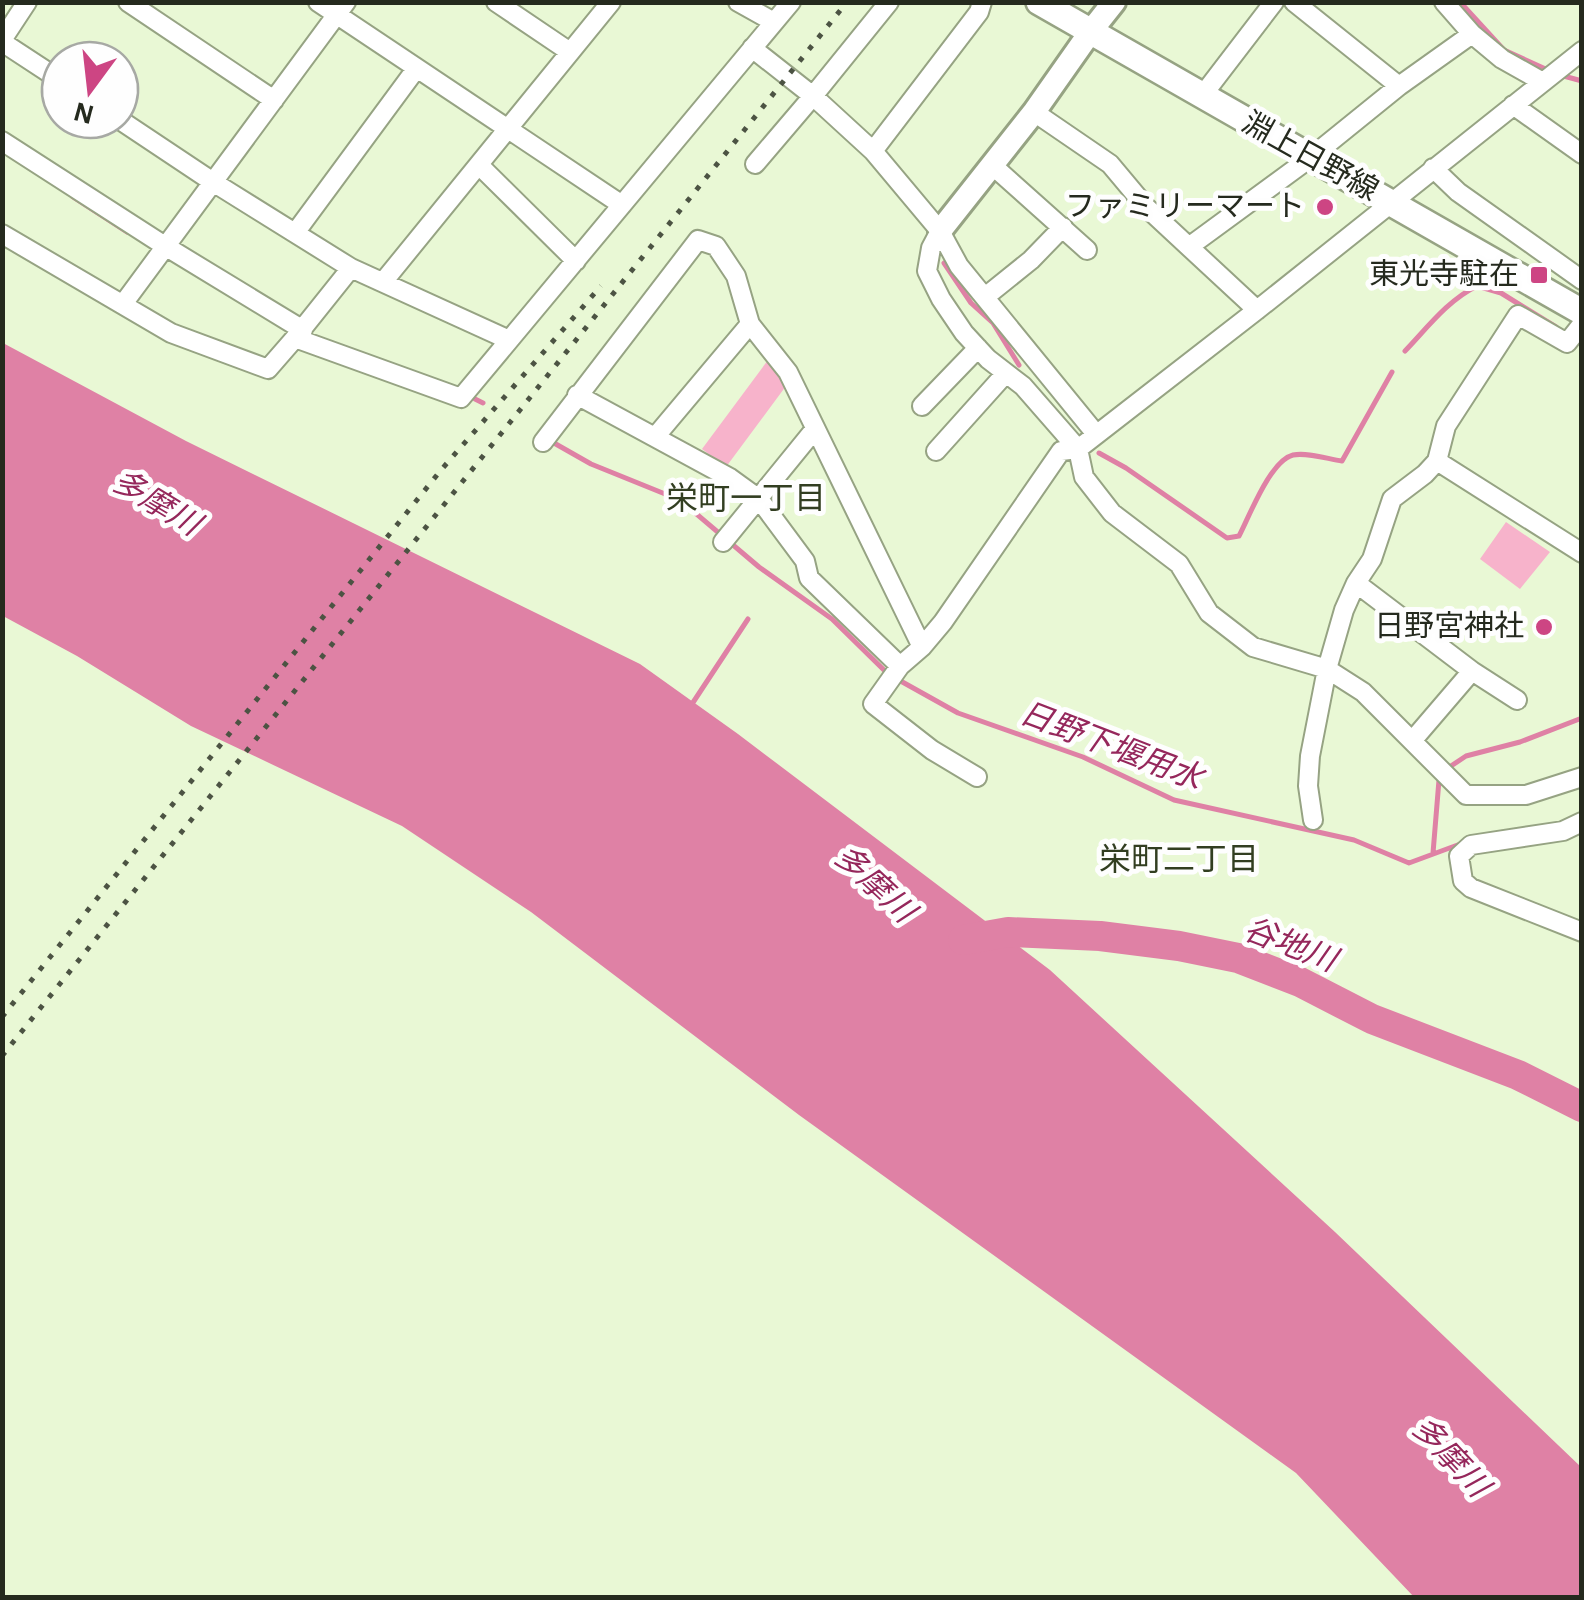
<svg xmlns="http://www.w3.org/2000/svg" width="1584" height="1600" font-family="'Alegreya Sans','Noto Sans JP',sans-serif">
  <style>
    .green { fill: #f7b3cb }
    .water { fill: #df81a5 }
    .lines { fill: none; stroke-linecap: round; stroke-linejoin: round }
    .stream { stroke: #df81a5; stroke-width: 5 }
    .river { stroke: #df81a5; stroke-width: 30 }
    .minor-casing { stroke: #96a383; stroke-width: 22 }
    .tertiary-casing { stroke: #96a383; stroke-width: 28 }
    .secondary-casing { stroke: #96a383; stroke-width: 30 }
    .minor { stroke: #fff; stroke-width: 18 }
    .tertiary { stroke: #fff; stroke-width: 22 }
    .secondary { stroke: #fff; stroke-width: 25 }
    .rail { stroke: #4c5343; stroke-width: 5; stroke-dasharray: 5 10; stroke-linecap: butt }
    .poi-dot { fill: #cd4583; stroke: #fefefe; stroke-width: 4 }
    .labels { text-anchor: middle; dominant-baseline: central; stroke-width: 10; stroke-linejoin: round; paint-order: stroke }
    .street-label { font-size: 30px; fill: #252a1e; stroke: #fefefe }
    .poi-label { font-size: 30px; fill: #252a1e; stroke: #fefefe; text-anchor: end }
    .neighbourhood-label { font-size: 32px; fill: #323e21; stroke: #fefefe }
    .water-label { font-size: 32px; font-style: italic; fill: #95275b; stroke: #fefefe }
  </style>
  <rect width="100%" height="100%" fill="#e9f8d5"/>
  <!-- green -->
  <path class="green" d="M768 360 786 386 726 467 702 449Z
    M1506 522 1550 552 1520 589 1480 559Z"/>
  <!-- water -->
  <path class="water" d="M3 343 186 441 640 664 738 734 1050 970 1335 1232 1581 1467V1597H1414L1296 1473 799 1115 531 912 402 826 191 726 77 656 3 616Z"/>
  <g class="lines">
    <!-- stream -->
    <path class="stream" d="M1460 2 1504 50 1550 71
      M1560 75 1582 81
      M73 197 127 232
      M944 263 971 303 993 323 1019 365
      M1405 351C1427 328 1448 300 1477 286L1501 293 1556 327
      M475 399 483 403
      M554 443 591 464 680 500 759 567 832 619 888 674
      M1099 453 1126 468 1227 538 1239 536C1250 515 1270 461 1293 455 1307 452 1328 459 1342 461L1392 372
      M897 679 958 713 1083 757 1174 800 1354 840 1409 863 1463 843
      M692 704 748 619
      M1433 853 1439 780 1448 768 1466 756 1520 742 1582 718"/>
    <!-- river -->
    <path class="river" d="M963 940 1008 932 1100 936 1179 946 1238 958 1300 982 1372 1019 1518 1075 1582 1107"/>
    <defs>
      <path id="minor" d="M128 2 274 100
        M318 2 622 205
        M496 2 570 52
        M738 2 774 22
        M1294 2 1399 86
        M1444 2 1472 34 1502 59 1543 82
        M2 40 27 2
        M2 42 60 80
        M752 48 813 96 873 151 940 231 959 266 1096 434
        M1582 51 1257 310 1078 449 1084 477 1112 513 1179 564 1209 613 1253 647 1327 669 1363 692 1466 795H1526L1582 777
        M1202 96 1274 2
        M1513 105 1582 154
        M1034 112 1110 164 1146 207 1257 310
        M120 120 213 182 351 268 509 340
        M2 141 165 246 303 330
        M873 151 979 12 982 2
        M755 164 813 96 889 2
        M479 165 576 261
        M992 165 1087 250
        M1433 168 1458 192 1582 280
        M940 231 931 248 927 271 941 299 964 333 988 359 1023 386 1078 449
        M295 233 416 69
        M2 234 171 333 268 369 295 338 461 398 791 2
        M1190 246 1310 158 1399 86 1472 34
        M383 282 611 2
        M985 297 1031 260 1063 227
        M123 304 346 2
        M295 338 351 268
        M577 395 730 478 759 499 805 561 809 578 900 666
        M922 406 978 348
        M655 437 750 324
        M543 442 698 240 716 246 736 276 750 324 788 372 922 647
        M936 451 1006 373
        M1437 461 1582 553
        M723 542 815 429
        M1356 583 1472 671 1517 700
        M1412 741 1472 671
        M977 777 932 750 873 704 900 666 922 647 943 622 1061 451 1078 449
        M1313 820 1308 786 1310 756 1327 669 1344 610 1356 583 1372 559 1392 499 1425 474 1437 461 1446 426 1518 315 1567 343 1582 324
        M1582 822 1563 831 1471 845 1459 856 1463 881 1471 888 1582 932"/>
      <path id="tertiary" d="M940 231 1034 112 1091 31 1114 2"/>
      <path id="secondary" d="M1039 2 1582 312"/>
    </defs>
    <!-- minor casing -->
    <use href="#minor" class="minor-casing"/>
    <!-- tertiary casing -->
    <use href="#tertiary" class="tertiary-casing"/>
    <!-- secondary casing -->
    <use href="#secondary" class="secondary-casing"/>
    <!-- minor -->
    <use href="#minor" class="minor"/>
    <!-- tertiary -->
    <use href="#tertiary" class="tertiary"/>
    <!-- secondary -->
    <use href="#secondary" class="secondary"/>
    <!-- rail -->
    <path class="rail" d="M2 1017 441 470 601 286
      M2 1056 847 2"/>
  </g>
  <!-- markers -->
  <g class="poi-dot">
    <circle cx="1325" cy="207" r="10"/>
    <rect x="1529" y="265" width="20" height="20" rx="5"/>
    <circle cx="1544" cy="627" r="10"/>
  </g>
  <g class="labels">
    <!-- street labels -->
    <g class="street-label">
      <text transform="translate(1310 157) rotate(29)">淵上日野線</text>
    </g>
    <!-- poi labels -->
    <g class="poi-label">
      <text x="1305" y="207">ファミリーマート</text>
      <text x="1519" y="275">東光寺駐在</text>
      <text x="1524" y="627">日野宮神社</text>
    </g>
    <!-- neighbourhood labels -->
    <g class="neighbourhood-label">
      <text x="746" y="499">栄町一丁目</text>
      <text x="1179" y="860">栄町二丁目</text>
    </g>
    <!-- water labels -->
    <g class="water-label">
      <text transform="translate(156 503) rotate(31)">多摩川</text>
      <text transform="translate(1111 746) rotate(21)">日野下堰用水</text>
      <text transform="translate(874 884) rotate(43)">多摩川</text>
      <text transform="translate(1290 945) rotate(21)">谷地川</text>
      <text transform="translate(1450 1457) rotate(47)">多摩川</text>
    </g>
  </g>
  <!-- border -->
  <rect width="1584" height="1600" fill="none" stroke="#252a1e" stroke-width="10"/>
  <!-- north arrow -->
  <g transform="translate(90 90) rotate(195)"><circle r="48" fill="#fefefe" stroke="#a7a9a4" stroke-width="2.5"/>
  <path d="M0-8L18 38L0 25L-18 38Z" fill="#cd4583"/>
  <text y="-15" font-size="28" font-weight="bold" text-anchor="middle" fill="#252a1e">N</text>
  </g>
</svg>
